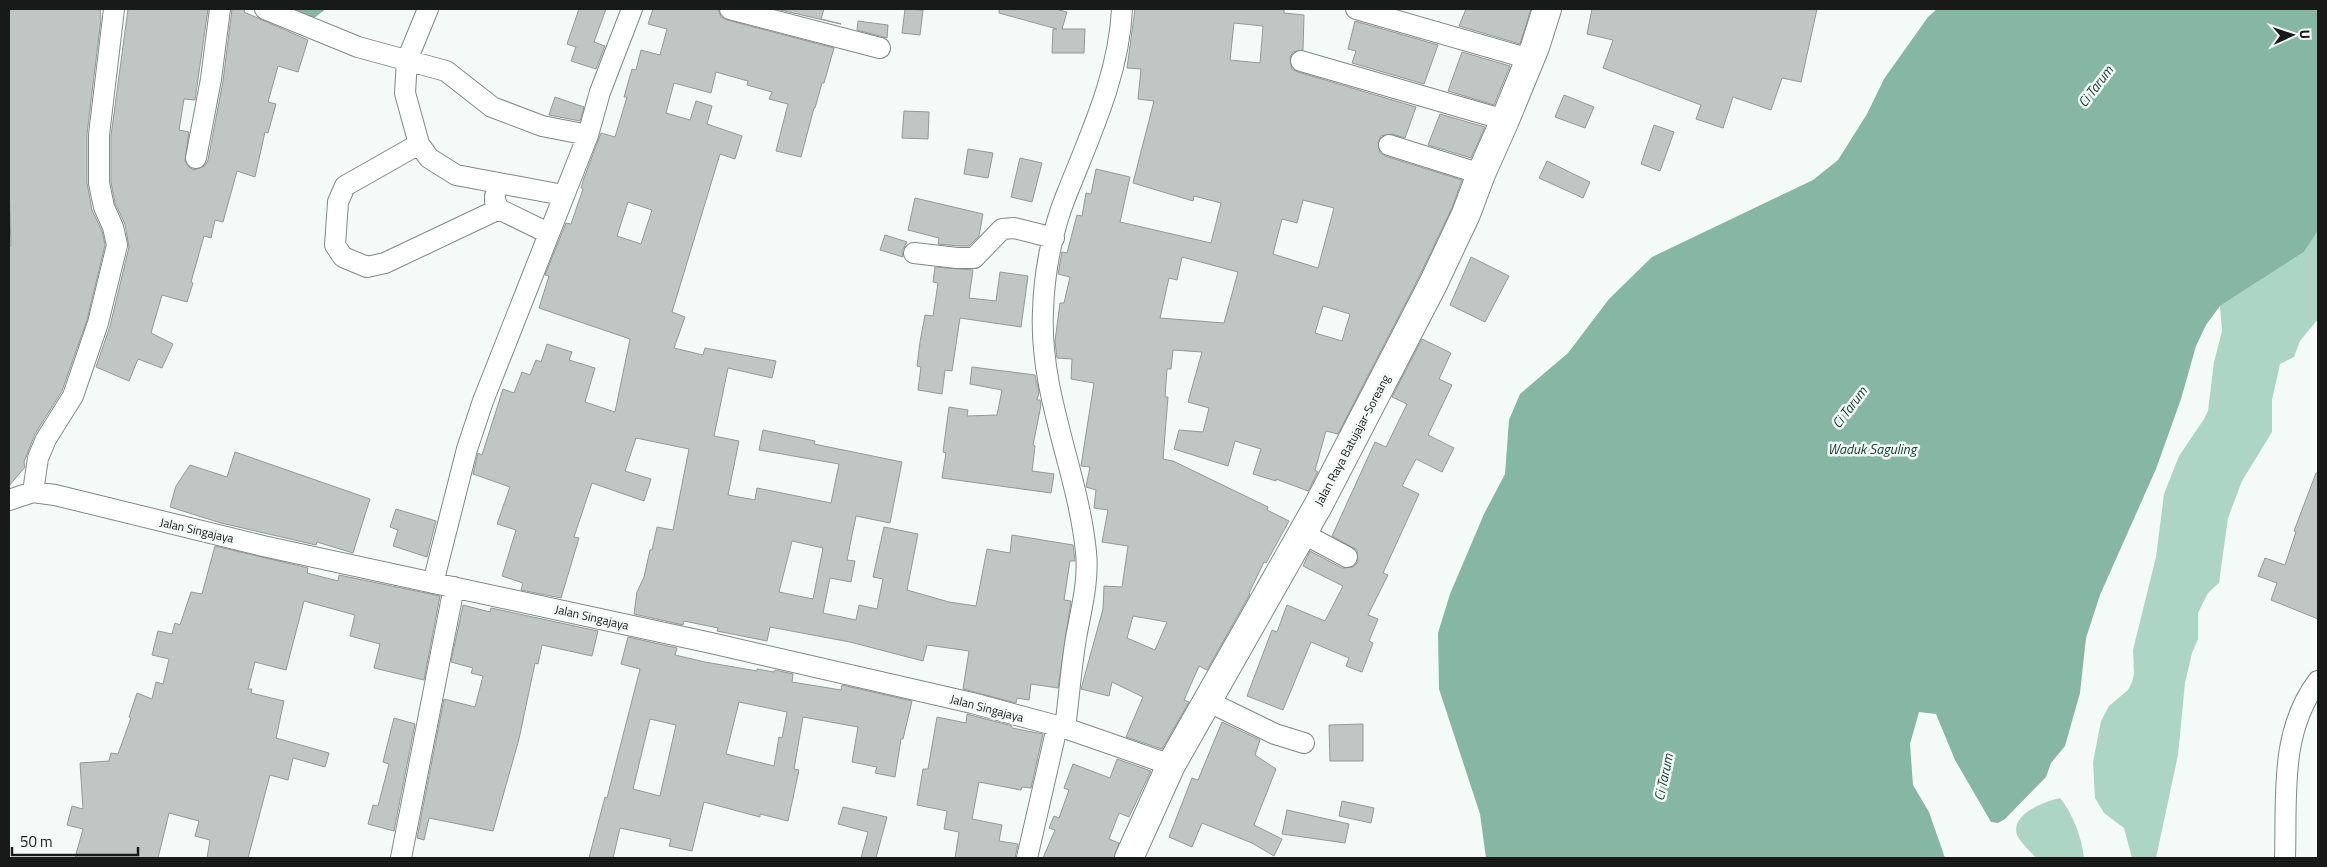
<svg xmlns="http://www.w3.org/2000/svg" width="2327" height="867" font-family="'Titillium Web',sans-serif">
  <style>
    .green { fill: #add5c5 }
    .water { fill: #86b6a4 }
    .building { fill: #c0c6c4; stroke: #949996; fill-rule: evenodd }
    .lines { fill: none; stroke-linecap: round; stroke-linejoin: round }
    .minor-casing { stroke: #838886; stroke-width: 22 }
    .highway-casing { stroke: #838886; stroke-width: 30 }
    .minor { stroke: #fff; stroke-width: 20 }
    .highway { stroke: #fff; stroke-width: 28 }
    .labels { text-anchor: middle; dominant-baseline: central; stroke-width: 5; stroke-linejoin: round; paint-order: stroke }
    .street-label { font-size: 12px; fill: #181a1a; stroke: #f4faf8 }
    .water-label { font-size: 14px; font-style: italic; fill: #174133; stroke: #f4faf8 }
  </style>
  <rect width="100%" height="100%" fill="#f4faf8"/>
  <!-- green -->
  <path class="green" d="M2318 231V319L2300 341 2294 357 2280 364 2272 400V432L2242 481 2228 518 2219 583 2208 593 2198 613V639L2192 653 2185 683 2178 755 2156 858H2132L2124 828 2104 813 2095 798 2093 762 2101 721 2109 706 2128 690 2132 682 2134 674 2133 650 2156 557 2164 494 2179 456 2204 419 2208 411 2214 362 2222 331 2220 306 2304 252Z
    M2060 798C2073 814 2082 838 2084 858H2036C2030 851 2022 844 2018 837 2007 815 2046 801 2060 798Z"/>
  <!-- water -->
  <path class="water" d="M279 9H326L310 21Z
    M1937 9H2318V231L2304 252 2220 306 2206 325 2196 346 2181 399 2156 469 2100 595 2086 638 2080 693 2065 746 2051 763 2046 777 2005 819 1998 823 1991 822 1955 760 1936 714 1919 712 1910 744 1913 785 1929 812 1945 858H1486L1480 814 1439 689 1438 633 1450 594 1484 514 1505 474 1509 420 1520 394 1568 353 1609 299 1652 257 1813 180 1838 160 1867 114 1884 79 1928 17Z"/>
  <!-- building -->
  <path class="building" d="M9 9H100L101 19 87 134V183L92 210 102 231 105 245 87 320 62 391 35 434 24 462 25 467 9 486V245L11 246 9 190Z
    M128 9H208L195 100 184 99 179 130 189 132 185 161 189 167 194 170 205 166 208 160 223 81 232 9H245L244 12 308 40 298 72 278 66 268 102 276 104 268 133 265 132 255 177 237 171 223 222 215 220 211 238 204 236 191 282 193 283 187 302 162 295 151 333 173 344 162 368 138 359 129 381 96 367 110 326 129 247 125 224 115 203 111 182V136Z
    M579 9H606L594 42 605 46 596 69 571 61 576 47 567 44Z
    M653 9H718L721 17 727 20 834 48 824 83H822L815 108H814L801 157 776 151 788 104 769 99 772 92 747 85 748 81 716 72 711 93 674 83 666 113 690 120 696 101 712 106 707 124 742 136 735 159 720 154 672 312 685 317 674 348 703 355 705 348 776 361 772 378 728 368 714 436 739 441 728 495 755 500 757 488 831 503 839 464 759 450 763 430 815 441 814 444 902 462 890 523 856 516 847 560 855 561 851 582 830 578 823 613 856 620 859 605 877 609 883 579 873 577 884 527 918 534 907 590 949 602 976 606 987 549 1010 553 1012 535 1073 545 1075 561H1070L1064 600 1071 601 1058 688 1031 684 1029 700 1017 698 1016 703 963 689 969 651 927 645 923 661 850 642 770 627 767 641 717 631 718 628 684 621 683 625 634 614 637 592 644 577 650 550H652L657 527 673 530 689 449 636 438 625 471 651 479 644 501 592 483 574 537 579 538 561 598 521 590 523 583 502 576 516 530 497 524 510 487 473 474 478 453 482 455 503 389 514 393 522 372 530 375 536 360 541 362 547 344 572 352 569 360 595 368 585 402 615 412 630 339 539 308 549 276 545 275 566 223 571 224 583 189 581 188 584 178 601 133 615 137 627 97H624L632 69 636 70 641 50 660 55 667 29 648 24ZM628 202 652 210 641 244 617 236ZM792 541 823 548 813 599 779 592Z
    M776 9H824L821 19 841 24Z
    M905 9 923 10 920 35 902 33Z
    M999 9H1056L1067 12 1062 29H1085L1084 53H1052L1053 29H1057L999 13Z
    M1135 9H1284V13L1304 15 1303 50 1293 52 1290 57 1292 69 1298 72 1416 107 1405 138 1392 134 1381 136 1378 142 1380 153 1385 156 1462 180 1452 208 1419 277 1338 434 1326 431 1315 470 1318 472 1308 491 1276 479V481L1253 474 1261 449 1235 441 1228 466 1174 449 1179 430 1203 432 1209 408 1188 402 1202 352 1173 350 1171 369H1167L1165 397H1168L1163 459 1173 461 1268 507 1267 510 1289 521 1266 563 1264 562 1249 593 1250 594 1207 670 1199 666 1184 700 1189 702 1162 749 1126 737 1143 697 1112 682 1109 696 1081 689 1103 609 1104 586 1122 587 1128 546 1102 542 1108 510 1094 508 1096 490 1086 487 1090 467 1081 466 1094 383 1071 379 1072 359 1057 358 1055 341 1060 303H1064L1070 277 1058 274 1062 252 1067 253 1077 215 1082 216 1086 193 1091 194 1096 169 1130 177 1120 222 1211 243 1221 203 1194 196 1193 201 1133 183 1154 101 1138 99 1141 69 1127 68ZM1234 23 1263 26 1260 63 1230 60ZM1303 200 1334 208 1318 268 1273 254 1282 219 1297 223ZM1182 257 1238 272 1224 323 1160 318 1169 278 1177 280ZM1323 306 1350 314 1342 341 1315 333ZM1133 616 1167 622 1155 650 1127 638Z
    M1466 9H1531L1520 44 1459 26Z
    M1592 9H1817L1801 82 1782 78 1771 110 1733 97 1723 128 1696 119 1701 105 1603 68 1613 40 1587 34Z
    M858 21 888 25 887 38 857 30Z
    M1355 21 1438 45 1424 84 1352 63 1356 51 1348 49Z
    M1462 52 1510 66 1494 105 1448 91Z
    M1564 95 1594 107 1585 128 1555 117Z
    M555 97 584 107 580 121 549 115Z
    M904 111 929 112 928 139 902 138Z
    M1440 114 1485 127 1471 158 1428 145Z
    M1654 125 1674 132 1660 171 1641 164Z
    M968 149 993 153 988 178 964 174Z
    M1020 158 1042 163 1032 202 1011 197Z
    M1547 161 1590 182 1583 198 1539 178Z
    M915 198 983 214 979 236 969 246H958L938 244 939 238 908 230Z
    M885 235 907 242 902 251 903 257 880 250Z
    M1471 257 1509 276 1485 322 1450 305Z
    M935 267 973 270 969 298 996 301 1000 272 1028 276 1021 327 960 318 952 371 945 370 942 394 918 390 921 367 917 366 920 342 925 315 933 316 938 283 933 282Z
    M1422 339 1451 353 1439 379 1452 385 1428 435 1454 448 1442 472 1416 459 1402 486 1419 494 1383 573 1388 575 1368 615 1378 619 1369 641 1373 643 1362 672 1346 666 1349 658 1311 642 1283 710 1247 696 1272 630 1277 632 1287 605 1325 621 1343 586 1303 566 1310 551 1342 568 1353 567 1358 562 1357 550 1332 536 1375 442 1386 447 1407 404 1392 397Z
    M972 367 1035 375 1039 392 1037 400H1040L1041 405 1033 445 1035 446 1032 471 1054 474 1051 493 942 478 946 453 943 452 949 407 968 410 967 416 997 415 1002 390 970 384Z
    M235 452 370 499 353 553 317 542 316 545 221 523 170 507 176 486 190 465 227 477Z
    M2316 473H2318V619L2271 600 2277 583 2258 576 2265 558 2285 565 2296 532 2294 531Z
    M396 509 436 521 427 557 393 546 398 530 390 527Z
    M215 546 308 568 307 573 338 581 339 575 440 596 424 680 374 668 380 644 350 636 355 615 304 601 286 670 255 662 248 689H252L251 693 284 701 276 738 329 753 325 767 293 758 288 780 270 775 248 858H207L210 840 195 836 199 821 169 813 158 858H75L83 829 67 825 72 806 83 809 80 763 109 761 111 753 118 754 131 718 129 717 137 693 152 699 156 682 163 684 169 659 152 655 158 631 172 634 175 623 180 625 191 592 202 594Z
    M463 605 490 612 491 608 598 631 592 656 542 645 538 664 535 663 519 739 493 831 429 818 424 840 417 838 444 699 475 707 483 676 471 673 473 668 451 662Z
    M628 637 677 648 675 655 705 662 757 671V669L774 672 775 670 793 674 792 682 841 690 842 685 912 701 903 739H901L895 777 875 773 877 767 852 762 858 727 803 717 794 769 799 770 788 821 760 814V817L704 802 692 851 669 846 671 839 620 828 613 858H589L605 797 607 798 640 669 621 664ZM739 702 787 712 782 738 779 737 774 766 726 754ZM650 719 676 725 660 796 633 789Z
    M967 714 1012 726V728L1043 734 1031 788 1022 787 1021 790 979 782 972 819 1002 825 999 841 1018 844 1015 858H955L959 832 944 829 947 811 917 805 923 769H928L937 717 966 723Z
    M394 718 415 724 394 831 368 824 373 805 378 806 389 764 383 762Z
    M1222 722 1260 740 1255 755 1276 769 1254 825 1282 839 1274 856 1252 843 1202 823 1192 847 1169 837 1192 778 1198 780Z
    M1363 724V761H1330L1329 725Z
    M1117 759 1151 771 1129 817 1119 813 1109 839 1119 843 1114 858H1043L1055 830 1049 828 1054 816 1059 818 1069 790 1064 788 1073 764 1110 778Z
    M1342 801 1374 808 1371 823 1339 816Z
    M843 807 887 817 876 858H861L868 832 838 824Z
    M1287 810 1349 824 1345 843 1282 834Z"/>
  <g class="lines">
    <defs>
      <path id="minor" d="M265 9 358 47 446 71 492 107 542 126 588 135
        M428 9 407 60 405 93 419 144 429 158 456 175 563 195
        M730 9 880 48
        M1356 9 1530 59
        M1301 61 1505 120
        M419 144 345 186 338 202 335 245 343 257 367 267 385 263 499 209
        M1389 145 1481 174
        M196 158 211 79 220 9
        M495 196V201L499 209 548 233
        M914 253 957 258H974L1002 229 1014 228 1054 238
        M33 492 38 458 46 439 73 396 98 323 117 245 113 227 104 207 99 183V135L114 9
        M9 500 33 492 55 495 263 546 711 643 972 703 1065 728 1171 765
        M1302 533 1347 557
        M433 583 467 449 483 401 588 135 600 92 632 9
        M1207 701 1275 734 1304 743
        M1065 728C1069 698 1071 668 1076 638 1081 610 1089 581 1086 552 1078 471 1039 394 1043 311 1044 274 1052 230 1066 196 1090 135 1119 75 1122 9
        M401 858 454 587
        M1027 858 1057 727
        M2285 858C2287 798 2279 732 2318 681"/>
      <path id="highway" d="M1129 858 1171 765 1319 504 1433 284 1466 214 1481 174 1505 120 1535 47 1547 9"/>
    </defs>
    <!-- minor casing -->
    <use href="#minor" class="minor-casing"/>
    <!-- highway casing -->
    <use href="#highway" class="highway-casing"/>
    <!-- minor -->
    <use href="#minor" class="minor"/>
    <!-- highway -->
    <use href="#highway" class="highway"/>
  </g>
  <g class="labels">
    <!-- street labels -->
    <g class="street-label">
      <text transform="translate(1352 440) rotate(-62)">Jalan Raya Batujajar-Soreang</text>
      <text transform="translate(197 530) rotate(13)">Jalan Singajaya</text>
      <text transform="translate(592 617) rotate(13)">Jalan Singajaya</text>
      <text transform="translate(987 708) rotate(15)">Jalan Singajaya</text>
    </g>
    <!-- water labels -->
    <g class="water-label">
      <text transform="translate(2095 86) rotate(-53)">Ci Tarum</text>
      <text transform="translate(1849 407) rotate(-53)">Ci Tarum</text>
      <text x="1872" y="448">Waduk Saguling</text>
      <text transform="translate(1663 777) rotate(-78)">Ci Tarum</text>
    </g>
  </g>
  <!-- border -->
  <rect width="2327" height="867" fill="none" stroke="#181a1a" stroke-width="20"/>
  <!-- north arrow -->
  <g transform="translate(2292 35) rotate(87)" stroke="#f4faf8" stroke-width="4" paint-order="stroke">
  <path d="M0-4L9 19L0 12L-9 19Z" fill="#181a1a"/>
  <text y="-8" font-size="14" font-weight="bold" text-anchor="middle" fill="#181a1a">U</text>
  </g>
  <!-- scale -->
  <path d="M12 847v8h126v-8" fill="none" stroke="#181a1a" stroke-width="2.5"/>
  <text x="20" y="847" font-size="15" fill="#181a1a" stroke="#f4faf8" stroke-width="4" paint-order="stroke">50 m</text>
</svg>
